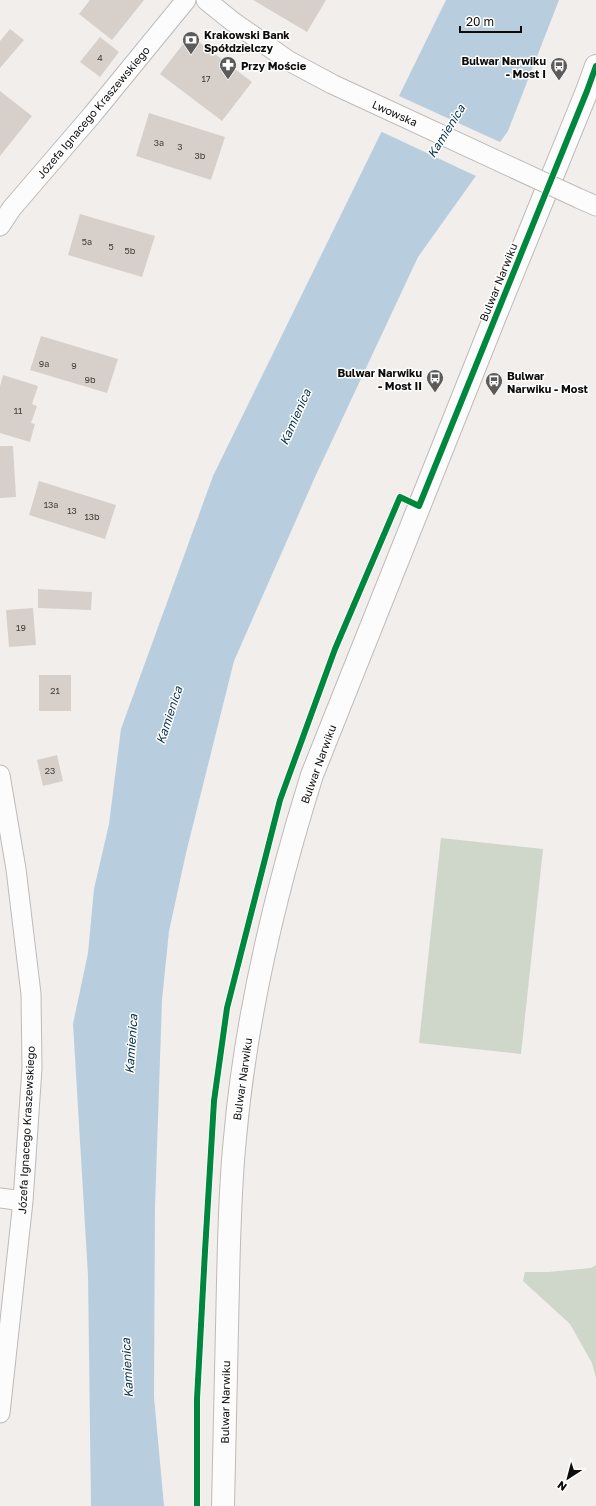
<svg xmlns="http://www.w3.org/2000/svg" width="596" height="1506" font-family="'Golos Text',sans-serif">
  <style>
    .green { fill: #cfd6ca }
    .water { fill: #b8cede }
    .pier { fill: #f1eeec }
    .building { fill: #d7d0ca }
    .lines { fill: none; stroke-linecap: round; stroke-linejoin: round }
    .minor-casing { stroke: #bdbab9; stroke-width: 21 }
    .major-casing { stroke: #bdbab9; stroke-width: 24 }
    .minor { stroke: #fdfcfc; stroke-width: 19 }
    .major { stroke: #fdfcfc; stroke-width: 22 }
    .minor-bridge-casing { stroke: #bdbab9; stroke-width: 21; stroke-linecap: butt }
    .minor-bridge { stroke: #fdfcfc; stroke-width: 19 }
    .cycleway-casing { stroke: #fff; stroke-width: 8 }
    .cycleway { stroke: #00873e; stroke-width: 6 }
    .labels { text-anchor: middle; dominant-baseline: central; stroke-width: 3; stroke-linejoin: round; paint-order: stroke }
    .number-label { font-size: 9px; fill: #403d3b }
    .poi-label { font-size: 11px; font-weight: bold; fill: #0d0c0b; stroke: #fff; text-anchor: start }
    .street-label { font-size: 11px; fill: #0d0c0b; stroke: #fff }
    .water-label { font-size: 12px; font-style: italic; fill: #063049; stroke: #fff }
  </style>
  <rect width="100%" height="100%" fill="#f1eeec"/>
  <!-- green -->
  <path class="green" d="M441 838 543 849 521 1054 419 1043Z
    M596 1265V1378L592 1363 570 1324 523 1281 525 1272H548L591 1268Z"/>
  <!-- water -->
  <path class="water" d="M446 0H559L508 131 418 257 315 477 234 661 186 853 169 931 162 1000 155 1207 154 1397 164 1506H91L88 1275 73 1024 88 953 94 889 109 824 121 729 213 476Z"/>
  <!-- pier -->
  <path class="pier" d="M397 95 502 143 478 177 380 131Z"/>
  <!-- building -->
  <path class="building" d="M90 0H144L112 40 79 14Z
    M253 0H326L307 32Z
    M10 29 24 40 0 68V41Z
    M190 35 252 82 222 121 160 74Z
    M100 37 119 52 100 77 80 62Z
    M0 91 32 116 0 156Z
    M149 113 225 137 211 180 136 156Z
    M80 214 155 236 142 277 68 255Z
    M41 336 118 359 107 393 30 370Z
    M3 375 38 386 32 404 37 406 31 423 35 424 30 442 0 433V386Z
    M0 446H13L16 497 0 498Z
    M39 481 116 505 105 539 29 515Z
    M38 589 92 592 91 610 38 608Z
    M33 608 36 645 9 647 6 610Z
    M39 675H71V711H39Z
    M57 755 63 781 43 786 37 760Z"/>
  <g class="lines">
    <defs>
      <path id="minor" d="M206 0 232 21 289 61
        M578 198 596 206
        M0 226 12 208 92 115 186 0
        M0 775 16 869 31 994 32 1068 23 1201 0 1413
        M0 1198 23 1201"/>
      <path id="major" d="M223 1506C225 1432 226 1357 228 1283 229 1234 230 1186 235 1138 246 1014 275 893 312 775L496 314 587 91 596 66"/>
    </defs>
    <!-- minor casing -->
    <use href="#minor" class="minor-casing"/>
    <!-- major casing -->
    <use href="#major" class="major-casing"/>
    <!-- minor -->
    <use href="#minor" class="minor"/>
    <!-- major -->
    <use href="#major" class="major"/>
    <defs>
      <path id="minor-bridge" d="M289 61 332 84 578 198"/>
    </defs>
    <!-- minor-bridge casing -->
    <use href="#minor-bridge" class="minor-bridge-casing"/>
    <!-- minor-bridge -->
    <use href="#minor-bridge" class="minor-bridge"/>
    <defs>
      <path id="cycleway" d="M197 1506V1399L205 1251 214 1101 227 1008 280 800 335 649 400 497 419 506 587 91 596 66"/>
    </defs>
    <!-- cycleway casing -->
    <use href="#cycleway" class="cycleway-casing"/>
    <!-- cycleway -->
    <use href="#cycleway" class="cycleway"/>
  </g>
  <!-- icons -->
  <defs>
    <symbol id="bank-pin" viewBox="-11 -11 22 30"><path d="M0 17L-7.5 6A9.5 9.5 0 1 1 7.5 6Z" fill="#5d5b5a" stroke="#fff"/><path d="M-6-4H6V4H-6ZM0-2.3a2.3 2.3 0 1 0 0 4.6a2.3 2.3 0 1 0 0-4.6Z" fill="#fff"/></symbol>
    <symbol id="pharmacy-pin" viewBox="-11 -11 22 30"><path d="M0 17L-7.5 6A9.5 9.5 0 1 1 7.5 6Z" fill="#5d5b5a" stroke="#fff"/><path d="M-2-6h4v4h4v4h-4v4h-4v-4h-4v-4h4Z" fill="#fff"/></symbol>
    <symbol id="bus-pin" viewBox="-11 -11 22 30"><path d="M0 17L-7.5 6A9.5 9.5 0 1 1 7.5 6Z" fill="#5d5b5a" stroke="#fff"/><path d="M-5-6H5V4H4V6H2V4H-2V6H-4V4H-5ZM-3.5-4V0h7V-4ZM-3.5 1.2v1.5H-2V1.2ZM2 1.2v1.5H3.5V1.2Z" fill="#fff"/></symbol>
  </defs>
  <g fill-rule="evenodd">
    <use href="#bank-pin" x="181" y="30" width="20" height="27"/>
    <use href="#pharmacy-pin" x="218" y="55" width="20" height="27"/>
    <use href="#bus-pin" x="549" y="56" width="20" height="27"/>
    <use href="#bus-pin" x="425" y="368" width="20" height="27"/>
    <use href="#bus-pin" x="484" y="371" width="20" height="27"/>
  </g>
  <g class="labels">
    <!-- number labels -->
    <g class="number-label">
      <text x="100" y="57">4</text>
      <text x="206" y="78">17</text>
      <text x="159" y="142">3a</text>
      <text x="180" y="146">3</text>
      <text x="200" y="155">3b</text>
      <text x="87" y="241">5a</text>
      <text x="111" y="246">5</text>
      <text x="130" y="250">5b</text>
      <text x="44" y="363">9a</text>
      <text x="74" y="365">9</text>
      <text x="90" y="379">9b</text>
      <text x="18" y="410">11</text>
      <text x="51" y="504">13a</text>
      <text x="72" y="510">13</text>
      <text x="92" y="516">13b</text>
      <text x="21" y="627">19</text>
      <text x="55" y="690">21</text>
      <text x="50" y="770">23</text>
    </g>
    <!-- poi labels -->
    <g class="poi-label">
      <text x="204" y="34">Krakowski Bank<tspan x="204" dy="13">Spółdzielczy</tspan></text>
      <text x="546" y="60" text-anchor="end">Bulwar Narwiku<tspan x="546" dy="13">- Most I</tspan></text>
      <text x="241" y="65">Przy Moście</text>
      <text x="422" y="372" text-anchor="end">Bulwar Narwiku<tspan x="422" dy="13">- Most II</tspan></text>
      <text x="507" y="375">Bulwar<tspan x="507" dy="13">Narwiku - Most</tspan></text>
    </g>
    <!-- street labels -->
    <g class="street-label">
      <text transform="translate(93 112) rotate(-50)">Józefa Ignacego Kraszewskiego</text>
      <text transform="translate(395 113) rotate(24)">Lwowska</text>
      <text transform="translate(498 282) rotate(-68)">Bulwar Narwiku</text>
      <text transform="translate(318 764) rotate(-70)">Bulwar Narwiku</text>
      <text transform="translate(242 1079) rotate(-82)">Bulwar Narwiku</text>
      <text transform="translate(26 1130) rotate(-87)">Józefa Ignacego Kraszewskiego</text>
      <text transform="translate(225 1402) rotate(-89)">Bulwar Narwiku</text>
    </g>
    <!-- water labels -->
    <g class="water-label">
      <text transform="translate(446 131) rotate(-58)">Kamienica</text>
      <text transform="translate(295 417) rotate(-66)">Kamienica</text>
      <text transform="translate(169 715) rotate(-72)">Kamienica</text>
      <text transform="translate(131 1044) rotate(-86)">Kamienica</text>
      <text transform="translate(127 1368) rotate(-93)">Kamienica</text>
    </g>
  </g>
  <!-- north arrow -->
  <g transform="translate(568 1478) rotate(216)" stroke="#ffffff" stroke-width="3" paint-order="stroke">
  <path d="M0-3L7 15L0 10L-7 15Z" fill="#0d0c0b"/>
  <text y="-6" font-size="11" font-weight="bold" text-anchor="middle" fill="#0d0c0b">N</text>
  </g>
  <!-- scale -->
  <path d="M460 26v6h61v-6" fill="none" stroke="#0d0c0b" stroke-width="2"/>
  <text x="466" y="26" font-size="12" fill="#0d0c0b" stroke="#ffffff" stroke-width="3" paint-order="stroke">20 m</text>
</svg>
